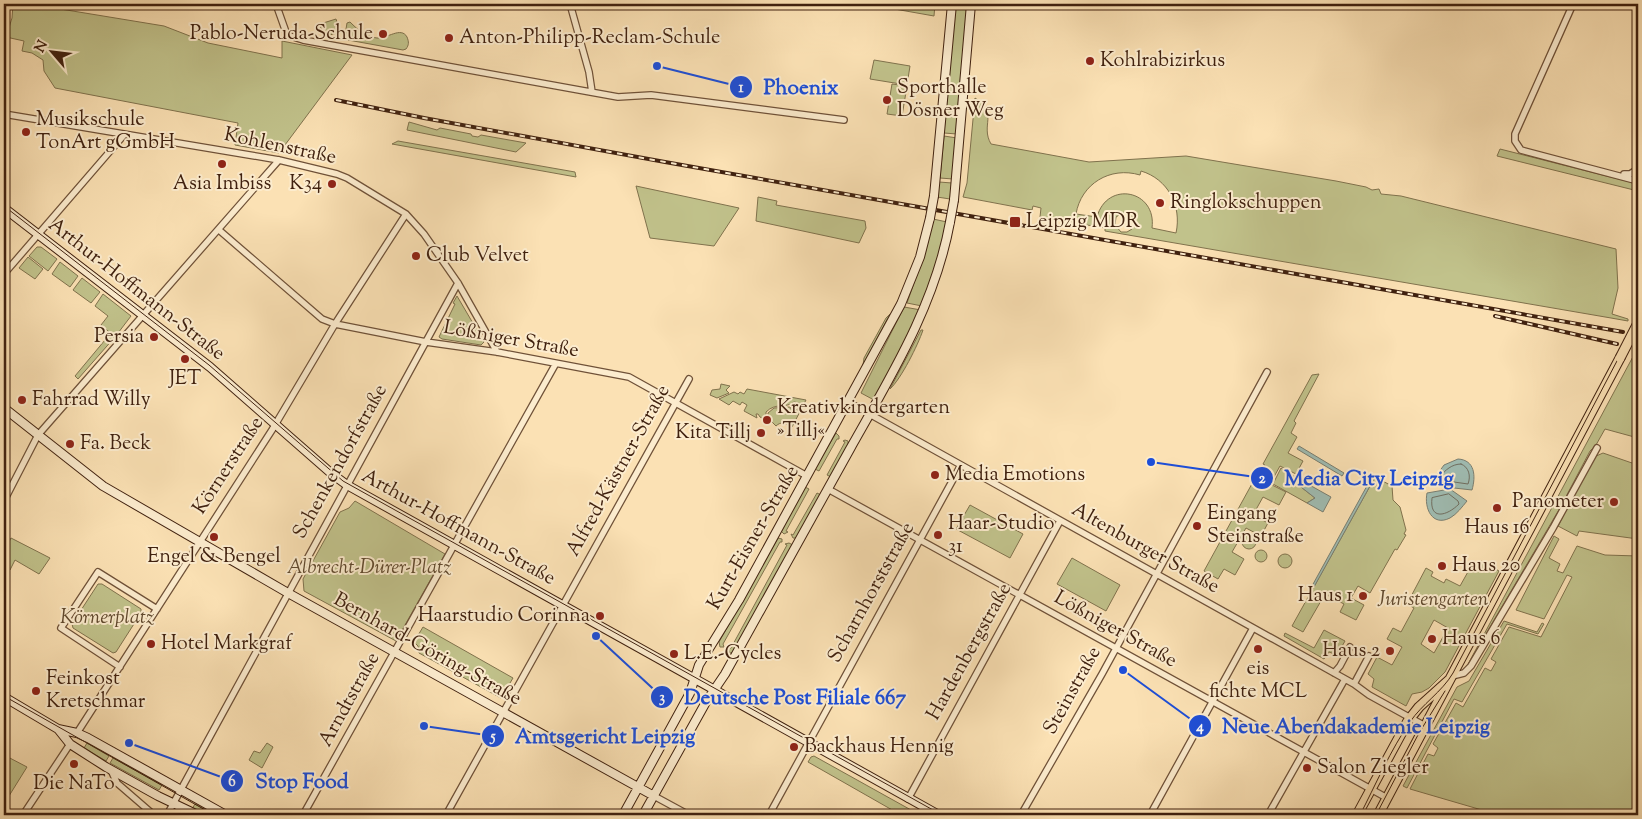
<svg xmlns="http://www.w3.org/2000/svg" width="1642" height="819" font-family="'Sorts Mill Goudy',serif">
  <style>
    .green { fill: #c1c28b; stroke: #80724d; fill-rule: evenodd }
    .water { fill: #9fbcb2; stroke: #797e71 }
    .lines { fill: none; stroke-linecap: round; stroke-linejoin: round }
    .shore { stroke: #706e60; stroke-width: 1 }
    .street-casing { stroke: #6f5138; stroke-width: 8 }
    .secondary-casing { stroke: #40210f; stroke-width: 10 }
    .primary-casing { stroke: #40210f; stroke-width: 11 }
    .street { stroke: #fcecce; stroke-width: 5.5 }
    .secondary { stroke: #fcecce; stroke-width: 8 }
    .primary { stroke: #fbe1b4; stroke-width: 9 }
    .tram { stroke: #40210f; stroke-width: 1 }
    .rail-casing { stroke: #40210f; stroke-width: 4 }
    .rail { stroke: #fcecce; stroke-width: 2; stroke-dasharray: 5.5; stroke-linecap: butt }
    .secondary-bridge-casing { stroke: #40210f; stroke-width: 10; stroke-linecap: butt }
    .primary-bridge-casing { stroke: #40210f; stroke-width: 11; stroke-linecap: butt }
    .secondary-bridge { stroke: #fcecce; stroke-width: 8 }
    .primary-bridge { stroke: #fbe1b4; stroke-width: 9 }
    .poi-dot { fill: #8f2418; stroke: #fcecce; stroke-width: 2 }
    .labels { text-anchor: middle; dominant-baseline: central; stroke-width: 4; stroke-linejoin: round; paint-order: stroke }
    .poi-label { font-size: 20px; fill: #40210f; stroke: #fcecce; text-anchor: start }
    .street-label { font-size: 20px; fill: #40210f; stroke: #fcecce }
    .park-label { font-size: 20px; font-style: italic; fill: #60492e; stroke: #fcecce }
    .leader { fill: none; stroke: #1d4ed8; stroke-width: 2 }
    .callout-dot { fill: #1d4ed8; stroke: #fcecce; stroke-width: 2 }
    .mark-label { font-size: 15px; text-anchor: middle; font-weight: bold; fill: #fff }
    .callout-label { font-size: 21px; text-anchor: middle; font-weight: bold; fill: #1d4ed8; stroke: #fcecce; stroke-width: 4; stroke-linejoin: round; paint-order: stroke }
  </style>
  <rect width="100%" height="100%" fill="#fbe1b4"/>
  <filter id="stains"><feTurbulence type="fractalNoise" baseFrequency=".004" numOctaves="4"/><feColorMatrix values="0 0 0 0 .2 0 0 0 0 .09 0 0 0 0 .02 0 0 0 .5 -.17"/></filter>
  <radialGradient id="worn" r=".72"><stop offset=".6" stop-color="#630" stop-opacity="0"/><stop offset="1" stop-color="#630" stop-opacity=".3"/></radialGradient>
  <!-- green -->
  <path class="green" d="M13 4H30L164 26 208 43 282 58V41L352 55 279 153 235 145 238 123 55 88 44 71 43 60 32 53 22 51 24 41 6 37 12 18Z
    M872 4H935L934 16 872 5Z
    M955 4H968L957 134 944 133Z
    M336 19 340 32 323 37 320 24Z
    M350 22C358 30 366 37 377 38 387 39 401 26 407 37 409 42 409 45 406 49L403 50 348 40 346 29 347 23Z
    M874 60 910 66 907 85 870 79Z
    M892 84 907 86 902 116 887 114Z
    M975 98C999 113 980 125 991 144L1089 162 1186 156 1336 181 1366 187 1372 190 1379 189 1381 194 1401 196 1616 249 1618 288 1612 314 1628 319V321L1611 318 1105 231V228L1040 217 1041 208 1033 206 1032 210 963 197 967 183ZM1141 171C1168 179 1182 206 1176 233L1152 228C1157 190 1107 180 1097 217L1076 214C1081 184 1110 166 1140 175ZM1124 212 1130 214 1135 221 1132 229 1127 232H1121L1115 225 1116 217Z
    M409 122 437 130 440 128 471 134 472 136 478 137 481 135 526 143 516 152 407 130Z
    M944 136 957 138 953 179 940 178Z
    M398 141 575 172 576 177 392 144Z
    M1500 149 1638 184V191L1497 156Z
    M939 182 952 183 950 199 937 197Z
    M636 186 739 208 714 246 650 238Z
    M758 197 777 201 776 205 865 221 866 228 859 243 756 221Z
    M933 219 947 222 943 241 922 306 907 303 921 263Z
    M37 247H41L57 259 48 271 29 256Z
    M28 257 43 269 35 279 19 268Z
    M60 262 78 276 70 287 52 274Z
    M82 278 100 292 91 303 73 290Z
    M103 294 131 316 115 337 101 325 108 316 95 306Z
    M457 296 484 342 481 345 442 339 439 337 455 304 453 303Z
    M904 307 921 310 906 340 874 400 861 393Z
    M890 314 863 365 864 358 886 318Z
    M921 330H923C918 345 901 379 890 389Z
    M110 334 114 338 78 379 75 376Z
    M1636 351H1638V438L1605 429 1596 445 1590 451 1560 508 1467 666Z
    M1319 374 1294 421 1296 423 1291 433 1297 437 1288 453 1303 461 1296 474 1280 466 1270 484 1286 492 1279 505 1263 497 1253 515 1268 523 1261 536 1246 528 1232 552 1244 559 1235 575 1224 569 1218 579 1204 571 1259 471H1261L1265 465 1263 464 1312 375Z
    M721 384 730 386 726 390 729 393 717 398 710 395 712 390 720 389Z
    M747 389 806 400 792 427C786 423 781 421 776 426L768 418V413L774 408 790 407 792 410H796L799 408V403L794 402C785 409 776 402 766 412V420L760 417 758 414H756L757 418 744 411 747 405 742 402 740 405 733 401 729 405 719 399 734 392 738 394 740 392 744 394Z
    M836 433 839 436V439H837L819 471 815 469Z
    M845 440 848 441V446L831 477 827 475 845 442 843 441Z
    M1603 453 1632 463 1638 469V539L1579 531 1577 536 1558 526 1594 457Z
    M1281 468 1288 473 1287 476 1315 498 1307 503 1273 484Z
    M1375 477 1392 486 1393 500 1400 507 1406 530 1404 534 1406 535 1397 550 1395 549 1370 593 1358 586 1351 598 1364 605 1356 620 1340 612 1344 604 1325 594 1303 632 1292 626Z
    M805 487 809 489 786 531 788 532 784 534 781 531Z
    M817 493 821 495 797 538H793L791 534 793 535Z
    M355 501 445 554 396 641 304 591 303 579 340 512 349 508Z
    M970 505 1023 534 1010 558 956 529Z
    M1242 542a7 7 0 1 1 14 0a7 7 0 1 1-14 0Z
    M1554 536 1559 539 1549 558 1560 564 1557 571 1563 573 1577 546 1605 555 1638 556V815H1499L1410 789 1428 754 1434 756 1438 748 1433 744 1456 703 1463 707 1485 668 1491 671 1496 662 1491 659 1509 627 1541 637 1572 577 1567 575 1544 619 1516 610Z
    M11 538 50 558 39 574 15 560 10 570 4 567V551Z
    M778 538 782 539V542H780L723 644 724 647H720L719 642Z
    M789 543 793 545 733 653H730L728 649 731 648 787 545 785 544Z
    M1255 556a6 6 0 1 1 12 0a6 6 0 1 1-12 0Z
    M1278 561a7 7 0 1 1 14 0a7 7 0 1 1-14 0Z
    M1072 558 1120 585 1106 611 1057 584Z
    M1481 561 1499 571 1445 672 1429 688 1422 692 1412 694 1406 706 1372 687 1374 679 1368 674 1377 657 1392 665 1402 647 1387 639 1393 628 1401 632 1414 608 1407 604 1426 568 1433 572 1431 576 1444 583 1446 579 1460 586 1469 570 1478 565ZM1434 620 1448 628 1434 653 1421 644Z
    M98 584H102L141 609V613L116 652 113 653 73 628 72 624Z
    M1504 621 1537 632 1542 623 1544 624 1538 634 1507 624 1462 702 1454 699 1407 788 1403 786 1457 687 1469 681Z
    M423 627 513 678 501 698 419 653 418 646 414 642Z
    M1324 630 1345 641 1337 655 1329 652 1324 659 1284 636 1285 633 1314 648Z
    M87 743 109 756 106 761 84 748Z
    M267 743 273 747 262 768 249 760 254 751 260 753Z
    M6 756 27 767 4 804V760Z
    M814 756 920 815H901L808 762 811 757Z
    M113 758 162 785 159 790 110 763Z
    M195 804 216 815H203L192 809Z"/>
  <!-- water -->
  <path class="water" d="M1299 446 1344 473 1342 476 1297 449Z
    M1458 459C1475 460 1476 476 1472 490L1454 488 1450 485 1444 487 1431 483 1444 465Z
    M1288 473 1331 497 1323 512 1307 503 1315 498 1287 476Z
    M1369 474 1375 477 1314 587 1312 586 1368 484 1364 482Z
    M1450 489 1467 501C1462 507 1457 514 1450 518 1432 527 1424 508 1427 493Z"/>
  <g class="lines">
    <!-- shore -->
    <path class="shore" d="M1461 464C1469 467 1471 476 1468 484L1440 480V477C1445 470 1452 464 1461 464Z
      M1449 494 1458 501 1459 504C1447 516 1429 521 1432 498Z"/>
    <defs>
      <path id="street" d="M276 4 287 35 303 40 618 97 651 95 844 120
        M570 4 589 72 592 92
        M1573 4 1515 134V141L1521 150 1638 181
        M4 114 279 160 337 174 347 178 406 214 424 234 458 283 497 352
        M1624 174H1630L1638 169
        M219 230 322 319 335 324 426 342 497 352 629 377 807 476
        M4 274 124 135
        M848 402 1354 684 1369 695 1425 726
        M828 489 1387 798
        M4 501 38 435 279 160
        M120 667 61 628 98 572 157 609
        M1334 673 1340 666 1350 647
        M1452 676 1464 673 1471 666 1553 528 1597 448
        M1354 684 1369 656
        M77 733 272 430 335 324 406 214
        M111 770 117 783 154 815
        M654 796 689 815
        M908 799 1060 521
        M23 815 70 744
        M167 815 458 283
        M303 815 555 365
        M446 815 689 379
        M769 815 961 465
        M1021 815 1102 674 1267 372
        M1150 815 1253 628
        M1268 815 1345 679"/>
      <path id="secondary" d="M934 196 952 4
        M954 200 971 4
        M4 208 210 367 332 474 347 485 939 815
        M4 408 103 486 288 593 654 796
        M4 697 58 729 77 733 88 738 226 815
        M58 729 70 744 106 767 158 796 198 815
        M623 815 690 693 699 665 739 600 901 304 920 257 930 218
        M643 815 706 702 725 674C767 599 808 524 850 449 891 376 935 305 950 222"/>
      <path id="primary" d="M1357 815 1408 721 1419 707 1449 680
        M1378 815 1620 358"/>
    </defs>
    <!-- street casing -->
    <use href="#street" class="street-casing"/>
    <!-- secondary casing -->
    <use href="#secondary" class="secondary-casing"/>
    <!-- primary casing -->
    <use href="#primary" class="primary-casing"/>
    <!-- street -->
    <use href="#street" class="street"/>
    <!-- secondary -->
    <use href="#secondary" class="secondary"/>
    <!-- primary -->
    <use href="#primary" class="primary"/>
    <!-- tram -->
    <path class="tram" d="M4 206 209 365 343 481 942 815
      M4 696 214 815
      M1360 815C1375 786 1391 749 1410 722 1422 704 1442 692 1453 673L1638 321
      M1376 815 1419 733 1445 691"/>
    <defs>
      <path id="rail" d="M336 100 424 118 665 162 1623 332
        M1495 316 1617 344
        M1636 347H1638"/>
    </defs>
    <!-- rail casing -->
    <use href="#rail" class="rail-casing"/>
    <!-- rail -->
    <use href="#rail" class="rail"/>
    <defs>
      <path id="secondary-bridge" d="M930 218 934 196
        M950 222 954 200"/>
      <path id="primary-bridge" d="M1620 358 1638 323"/>
    </defs>
    <!-- secondary-bridge casing -->
    <use href="#secondary-bridge" class="secondary-bridge-casing"/>
    <!-- primary-bridge casing -->
    <use href="#primary-bridge" class="primary-bridge-casing"/>
    <!-- secondary-bridge -->
    <use href="#secondary-bridge" class="secondary-bridge"/>
    <!-- primary-bridge -->
    <use href="#primary-bridge" class="primary-bridge"/>
  </g>
  <!-- markers -->
  <g class="poi-dot">
    <circle cx="383" cy="34" r="5"/>
    <circle cx="449" cy="38" r="5"/>
    <circle cx="1090" cy="61" r="5"/>
    <circle cx="887" cy="100" r="5"/>
    <circle cx="26" cy="132" r="5"/>
    <circle cx="222" cy="164" r="5"/>
    <circle cx="332" cy="184" r="5"/>
    <circle cx="1160" cy="203" r="5"/>
    <rect x="1009" y="216" width="12" height="12" rx="2.5"/>
    <circle cx="416" cy="256" r="5"/>
    <circle cx="154" cy="337" r="5"/>
    <circle cx="185" cy="359" r="5"/>
    <circle cx="22" cy="400" r="5"/>
    <circle cx="767" cy="420" r="5"/>
    <circle cx="761" cy="433" r="5"/>
    <circle cx="70" cy="444" r="5"/>
    <circle cx="935" cy="475" r="5"/>
    <circle cx="1614" cy="502" r="5"/>
    <circle cx="1497" cy="508" r="5"/>
    <circle cx="1197" cy="526" r="5"/>
    <circle cx="938" cy="535" r="5"/>
    <circle cx="214" cy="537" r="5"/>
    <circle cx="1442" cy="566" r="5"/>
    <circle cx="1363" cy="596" r="5"/>
    <circle cx="600" cy="616" r="5"/>
    <circle cx="1432" cy="639" r="5"/>
    <circle cx="151" cy="644" r="5"/>
    <circle cx="1258" cy="649" r="5"/>
    <circle cx="1390" cy="651" r="5"/>
    <circle cx="674" cy="654" r="5"/>
    <circle cx="36" cy="691" r="5"/>
    <circle cx="794" cy="747" r="5"/>
    <circle cx="74" cy="764" r="5"/>
    <circle cx="1307" cy="768" r="5"/>
  </g>
  <g class="labels">
    <!-- poi labels -->
    <g class="poi-label">
      <text x="373" y="34" text-anchor="end">Pablo-Neruda-Schule</text>
      <text x="459" y="38">Anton-Philipp-Reclam-Schule</text>
      <text x="1100" y="61">Kohlrabizirkus</text>
      <text x="897" y="88">Sporthalle<tspan x="897" dy="23">Dösner Weg</tspan></text>
      <text x="36" y="120">Musikschule<tspan x="36" dy="23">TonArt gGmbH</tspan></text>
      <text x="222" y="184" text-anchor="middle">Asia Imbiss</text>
      <text x="322" y="184" text-anchor="end">K34</text>
      <text x="1170" y="203">Ringlokschuppen</text>
      <text x="1026" y="222">Leipzig MDR</text>
      <text x="426" y="256">Club Velvet</text>
      <text x="144" y="337" text-anchor="end">Persia</text>
      <text x="185" y="379" text-anchor="middle">JET</text>
      <text x="32" y="400">Fahrrad Willy</text>
      <text x="777" y="408">Kreativkindergarten<tspan x="777" dy="23">»Tillj«</tspan></text>
      <text x="751" y="433" text-anchor="end">Kita Tillj</text>
      <text x="80" y="444">Fa. Beck</text>
      <text x="945" y="475">Media Emotions</text>
      <text x="1604" y="502" text-anchor="end">Panometer</text>
      <text x="1207" y="514">Eingang<tspan x="1207" dy="23">Steinstraße</tspan></text>
      <text x="948" y="524">Haar-Studio<tspan x="948" dy="23">31</tspan></text>
      <text x="1497" y="528" text-anchor="middle">Haus 16</text>
      <text x="214" y="557" text-anchor="middle">Engel &amp; Bengel</text>
      <text x="1452" y="566">Haus 20</text>
      <text x="1353" y="596" text-anchor="end">Haus 1</text>
      <text x="590" y="616" text-anchor="end">Haarstudio Corinna</text>
      <text x="1442" y="639">Haus 6</text>
      <text x="161" y="644">Hotel Markgraf</text>
      <text x="1380" y="651" text-anchor="end">Haus 2</text>
      <text x="684" y="654">L.E.-Cycles</text>
      <text x="1258" y="669" text-anchor="middle">eis<tspan x="1258" dy="23">fichte MCL</tspan></text>
      <text x="46" y="679">Feinkost<tspan x="46" dy="23">Kretschmar</tspan></text>
      <text x="804" y="747">Backhaus Hennig</text>
      <text x="1317" y="768">Salon Ziegler</text>
      <text x="74" y="784" text-anchor="middle">Die NaTo</text>
    </g>
    <!-- street labels -->
    <g class="street-label">
      <text transform="translate(280 147) rotate(12)">Kohlenstraße</text>
      <text transform="translate(136 290) rotate(38)">Arthur-Hoffmann-Straße</text>
      <text transform="translate(511 340) rotate(10)">Lößniger Straße</text>
      <text transform="translate(341 462) rotate(-61)">Schenkendorfstraße</text>
      <text transform="translate(229 466) rotate(-57)">Körnerstraße</text>
      <text transform="translate(619 471) rotate(-61)">Alfred-Kästner-Straße</text>
      <text transform="translate(458 528) rotate(29)">Arthur-Hoffmann-Straße</text>
      <text transform="translate(754 538) rotate(-60)">Kurt-Eisner-Straße</text>
      <text transform="translate(1145 549) rotate(29)">Altenburger Straße</text>
      <text transform="translate(872 593) rotate(-61)">Scharnhorststraße</text>
      <text transform="translate(1115 630) rotate(29)">Lößniger Straße</text>
      <text transform="translate(427 650) rotate(29)">Bernhard-Göring-Straße</text>
      <text transform="translate(970 652) rotate(-61)">Hardenbergstraße</text>
      <text transform="translate(1073 691) rotate(-61)">Steinstraße</text>
      <text transform="translate(350 700) rotate(-61)">Arndtstraße</text>
    </g>
    <!-- park labels -->
    <g class="park-label">
      <text x="369" y="568">Albrecht-Dürer-Platz</text>
      <text x="1433" y="600">Juristengarten</text>
      <text x="107" y="618">Körnerplatz</text>
    </g>
  </g>
  <!-- callouts -->
  <path class="leader" d="M657 66L741 87M1151 462L1262 478M596 636L662 697M1123 670L1200 726M424 726L493 736M129 743L232 781"/>
  <g class="callout-dot">
    <circle cx="657" cy="66" r="5"/>
    <circle cx="1151" cy="462" r="5"/>
    <circle cx="596" cy="636" r="5"/>
    <circle cx="1123" cy="670" r="5"/>
    <circle cx="424" cy="726" r="5"/>
    <circle cx="129" cy="743" r="5"/>
    <circle cx="741" cy="87" r="12"/>
    <circle cx="1262" cy="478" r="12"/>
    <circle cx="662" cy="697" r="12"/>
    <circle cx="1200" cy="726" r="12"/>
    <circle cx="493" cy="736" r="12"/>
    <circle cx="232" cy="781" r="12"/>
  </g>
  <g class="mark-label">
    <text x="741" y="92">1</text>
    <text x="1262" y="483">2</text>
    <text x="662" y="702">3</text>
    <text x="1200" y="731">4</text>
    <text x="493" y="741">5</text>
    <text x="232" y="786">6</text>
  </g>
  <g class="callout-label">
    <text x="801" y="94">Phoenix</text>
    <text x="1369" y="485">Media City Leipzig</text>
    <text x="795" y="704">Deutsche Post Filiale 667</text>
    <text x="1356" y="733">Neue Abendakademie Leipzig</text>
    <text x="605" y="743">Amtsgericht Leipzig</text>
    <text x="302" y="788">Stop Food</text>
  </g>
  <!-- margin -->
  <rect width="1642" height="819" fill="none" stroke="#fbe1b4" stroke-width="20"/>
  <rect x="5" y="5" width="1632" height="809" fill="none" stroke="#40210f" stroke-width="2.5"/>
  <rect x="10" y="10" width="1622" height="799" fill="none" stroke="#40210f"/>
  <!-- north arrow -->
  <g transform="translate(52 52) rotate(298)" stroke="#fcecce" stroke-width="4" paint-order="stroke">
  <path d="M0-4L9 19L0 12L-9 19Z" fill="#40210f"/>
  <text y="-8" font-size="14" font-weight="bold" text-anchor="middle" fill="#40210f">N</text>
  </g>
  <rect width="100%" height="100%" filter="url(#stains)"/>
  <rect width="100%" height="100%" fill="url(#worn)"/>
</svg>
